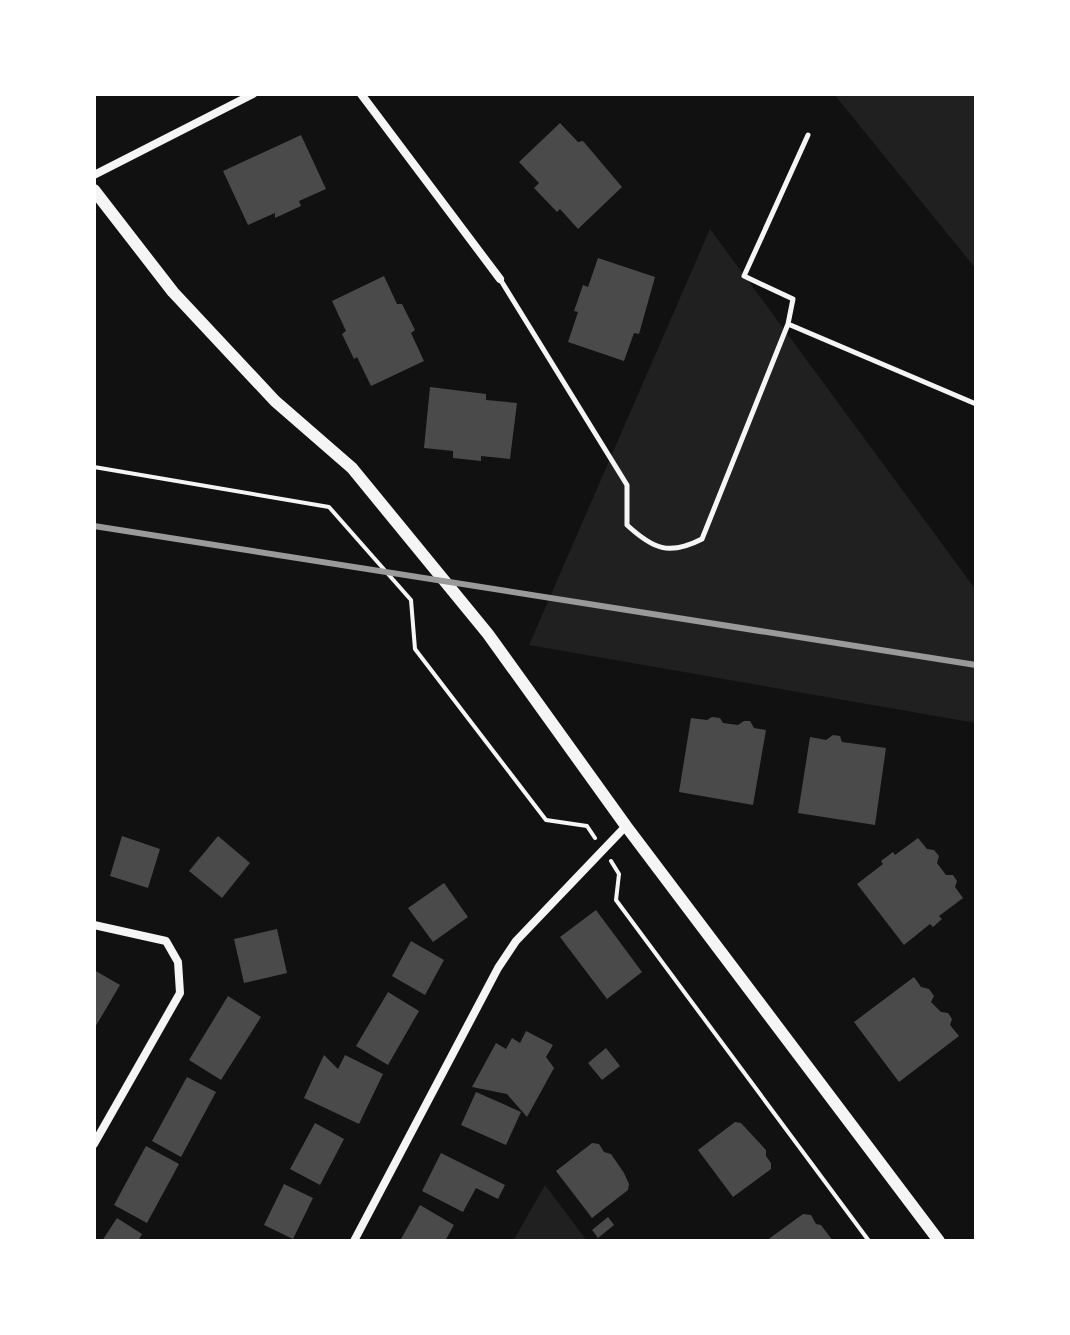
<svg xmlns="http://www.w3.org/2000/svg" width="1070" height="1335" font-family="'Roboto Serif',serif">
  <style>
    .green { fill: #202020 }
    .building { fill: #4a4a4a }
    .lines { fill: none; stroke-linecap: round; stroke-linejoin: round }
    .path { stroke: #f5f5f5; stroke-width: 4 }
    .service { stroke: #f5f5f5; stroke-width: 5 }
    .minor { stroke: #f5f5f5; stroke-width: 8 }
    .tertiary { stroke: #f5f5f5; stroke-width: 12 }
    .rail { stroke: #9a9a9a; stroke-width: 6 }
  </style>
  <rect width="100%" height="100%" fill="#111"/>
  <!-- green -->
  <path class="green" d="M834 94H976V269Z
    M710 229 976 590V723L529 645Z
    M545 1185 587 1241H513Z"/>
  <!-- building -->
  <path class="building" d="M560 123 578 142 583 141 622 187 578 229 560 209 557 212 534 188 539 183 519 162Z
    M301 135 326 189 299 201 301 206 275 218V213L248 225 223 171Z
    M598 258 655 277 639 334 634 333 624 361 568 342 578 312 574 311 583 285 588 287Z
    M384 276 397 304H402L415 330 411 333 424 361 371 386 357 357 354 359 342 334 346 331 332 301Z
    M430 387 486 394V400L517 403 510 459 481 456V461L453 458V451L424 448Z
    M712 717 720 718 723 723 738 725 744 721H750L754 728 766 730 753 805 679 792 691 718 707 720Z
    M833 735 840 736 842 742 886 748 875 825 798 813 810 737 826 740Z
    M122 836 160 849 148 888 110 876Z
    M218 836 250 863 222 898 189 871Z
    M918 838 927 849 934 850 939 856 937 863 946 875H953L957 881 955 887 963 898 939 916 942 919 933 927 930 924 904 945 857 884 883 864 881 861 893 852 895 855Z
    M444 883 468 917 433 942 408 908Z
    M596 910 642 972 607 999 560 937Z
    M277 929 287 973 244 983 234 939Z
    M411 941 444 960 425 995 392 976Z
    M94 970 120 985 94 1029Z
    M914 977 921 987 929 989 934 996 931 1002 941 1012 948 1013 952 1019 950 1025 959 1036 899 1082 854 1022Z
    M388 992 419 1011 388 1065 356 1046Z
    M228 996 261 1017 221 1080 189 1060Z
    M526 1031 553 1045 546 1057 554 1068 527 1117 507 1094 472 1087 496 1043 506 1049 512 1038 520 1043Z
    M606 1048 620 1066 602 1080 588 1063Z
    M324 1055 338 1069 345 1055 383 1074 359 1124 304 1098Z
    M187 1077 216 1092 181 1157 152 1141Z
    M476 1092 521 1112 506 1145 461 1125Z
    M735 1122 741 1123 766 1150V1156L771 1163V1169L733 1197 698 1150Z
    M315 1123 344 1139 320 1185 290 1169Z
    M592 1143 599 1144 604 1152 611 1154 624 1173 629 1184 628 1190 592 1218 556 1171Z
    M146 1146 179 1164 147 1223 114 1205Z
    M441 1153 505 1185 498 1199 476 1188 463 1212 422 1191Z
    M284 1184 313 1198 293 1239 264 1225Z
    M420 1205 454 1225 445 1241 401 1239Z
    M803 1214 811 1215 816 1224 821 1225 833 1241H766Z
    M608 1217 614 1225 598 1238 592 1230Z
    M117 1218 142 1234 138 1241H102Z"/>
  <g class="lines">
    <!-- path -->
    <path class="path" d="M94 467 329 507 411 600 415 649 546 820 587 826 595 838
      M611 861 619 874 616 900 869 1241"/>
    <!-- service -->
    <path class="service" d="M500 279 627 485V525C653 549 669 556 702 539L788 324 976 404
      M788 324 793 299 744 276 808 135"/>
    <!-- minor -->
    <path class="minor" d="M361 94 500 279
      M94 175 253 94
      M94 925 166 941 178 962 180 993 94 1144
      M354 1241 498 968 516 941 626 826"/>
    <!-- tertiary -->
    <path class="tertiary" d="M94 190 173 292 275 401 352 468 488 634 626 826 939 1241"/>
    <!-- rail -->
    <path class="rail" d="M94 526 976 665"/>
  </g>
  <!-- border -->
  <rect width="1070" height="1335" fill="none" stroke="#ffffff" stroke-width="192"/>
</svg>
